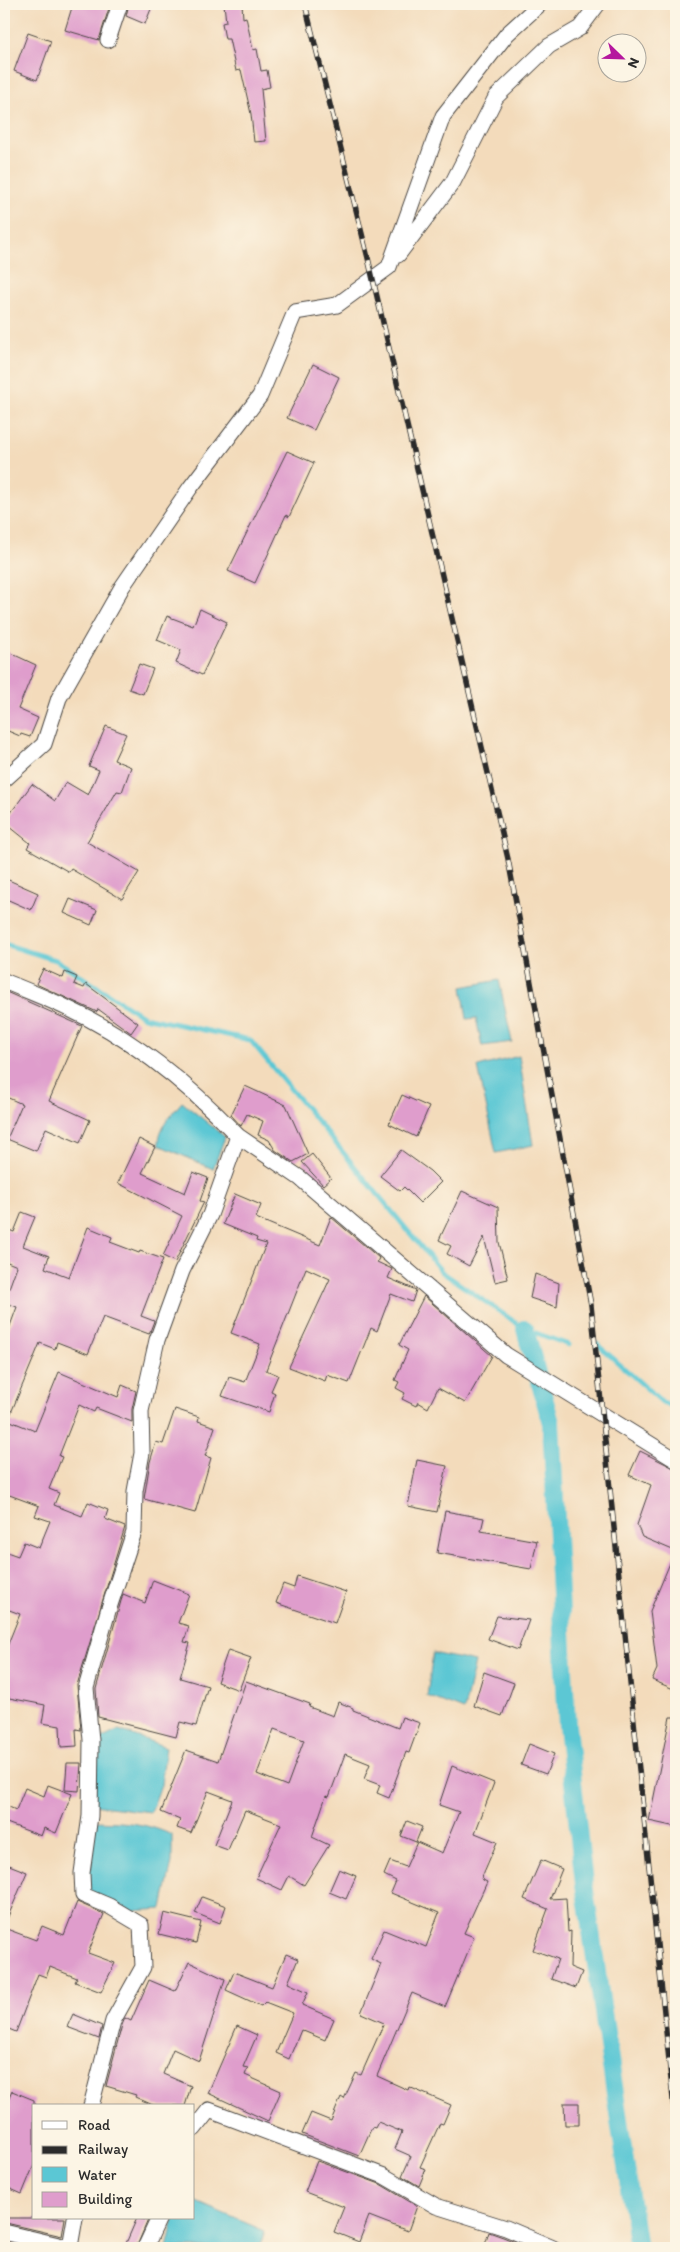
<svg xmlns="http://www.w3.org/2000/svg" width="680" height="2252" font-family="Itim,sans-serif">
  <style>
    .water { fill: #5bc7d4; stroke: #437980 }
    .lines { fill: none; stroke-linecap: round; stroke-linejoin: round }
    .stream { stroke: #5bc7d4; stroke-width: 5 }
    .canal { stroke: #5bc7d4; stroke-width: 18 }
    .building { fill: #df9dcc; fill-rule: evenodd }
    .street-casing { stroke: #494541; stroke-width: 17 }
    .street { stroke: #fff; stroke-width: 15 }
    .rail-casing { stroke: #2b2b2b; stroke-width: 5.5 }
    .rail { stroke: #fcf5e5; stroke-width: 4; stroke-dasharray: 11; stroke-linecap: butt }
  </style>
  <rect width="100%" height="100%" fill="#fcf5e5"/>
  <filter id="ink" filterUnits="userSpaceOnUse"><feTurbulence type="fractalNoise" baseFrequency=".02" numOctaves="2"/><feDisplacementMap in="SourceGraphic" scale="10" xChannelSelector="R" yChannelSelector="G"/><feConvolveMatrix kernelMatrix="1 2 1 2 8 2 1 2 1" color-interpolation-filters="sRGB"/></filter>
  <filter id="wash" filterUnits="userSpaceOnUse"><feTurbulence type="fractalNoise" baseFrequency=".0096" numOctaves="4" result="noise"/><feDisplacementMap in="SourceGraphic" scale="20" xChannelSelector="R" yChannelSelector="G"/><feGaussianBlur stdDeviation="1.12" result="paint"/><feColorMatrix in="noise" values="0 0 0 0 0 0 0 0 0 0 0 0 0 0 0 0 0 1.4 0 .05"/><feComposite in="paint" operator="in"/></filter>
  <g filter="url(#wash)">
    <rect width="100%" height="100%" fill="#f3dbbb"/>
    <!-- water -->
    <path class="water" d="M499 980 512 1042 482 1046 476 1018 467 1019 462 987Z
      M519 1056 533 1145 496 1153 478 1067Z
      M182 1102 225 1137 213 1169 159 1145C158 1128 171 1115 182 1102Z
      M433 1653 475 1662 464 1710 427 1696Z
      M119 1730 166 1747 161 1785 151 1812 93 1805 95 1742Z
      M93 1821C123 1822 144 1822 172 1835V1862L162 1909 132 1911 85 1889Z
      M194 2201 265 2231 259 2248H167L174 2218H194Z"/>
    <g class="lines">
      <!-- stream -->
      <path class="stream" d="M4 944 56 960 144 1017 250 1040 442 1272 525 1329 569 1345
        M597 1344 662 1402 676 1408"/>
      <!-- canal -->
      <path class="canal" d="M525 1329 551 1423 567 1726 584 1884 638 2248"/>
    </g>
    <g id="blocks">
      <!-- building -->
      <path class="building" d="M73 4 110 5 99 40 65 30Z
        M129 4H153L145 24 126 16Z
        M224 4H242L243 18 246 17 253 50 257 49 261 71 267 70 270 87 261 89 266 141 254 142 251 114 241 70 236 71 229 39H225L222 23 226 22Z
        M28 33 51 41 37 80 14 71Z
        M313 364 339 377 314 430 287 418Z
        M287 451 314 463 289 517 286 515 255 583 228 571Z
        M200 609 227 622 202 675 176 663 181 650 157 640 167 616 193 626Z
        M4 650 36 665 18 709 38 718 30 737 21 734 20 736 8 731 4 741Z
        M139 664 153 669 143 694 129 689Z
        M106 726 126 734 114 760 131 767 122 792 117 791 87 842 139 872 122 899 71 869 69 872 27 848 30 843 4 822 32 784 55 801 66 782 88 795 99 770 89 766Z
        M4 878 38 893 31 910 4 898Z
        M70 899 97 910 91 925 64 913Z
        M43 969 63 978 65 972 77 977 74 984 84 988 86 984 138 1023 131 1033 98 1009 97 1012 36 984Z
        M4 991 82 1026 49 1101 90 1120 80 1143 46 1128 36 1151 7 1139 22 1104 4 1096Z
        M245 1086 286 1105 308 1154 293 1162 275 1150 269 1140 258 1135 263 1121 247 1114 241 1126 231 1115Z
        M402 1095 429 1107 416 1137 389 1124Z
        M139 1139 155 1147 142 1173 185 1193 193 1172 208 1178 200 1201 204 1202 175 1262 163 1256 182 1216 118 1183Z
        M401 1150 430 1171 441 1182 420 1203 404 1187 400 1191 380 1176Z
        M312 1154 331 1178 323 1185 302 1162Z
        M462 1191 498 1207 499 1242 508 1279 495 1282 484 1237 469 1266 447 1254 451 1246 439 1240Z
        M235 1194 261 1205 256 1218 320 1245 331 1217 379 1258 377 1262 392 1269 388 1278 416 1290 412 1302 391 1294 377 1331 371 1328 349 1383 327 1375 325 1381 289 1367 330 1279 306 1268 266 1370 278 1375 271 1391 275 1393 269 1412 222 1396 229 1377 245 1382 260 1344 231 1333 266 1244 256 1241 257 1238 223 1224Z
        M22 1212 35 1217 23 1246 49 1256 45 1268 69 1277 88 1227 112 1237 110 1242 139 1253 140 1251 163 1259 141 1316 154 1321 149 1334 103 1317 88 1354 57 1342 55 1349 40 1343 8 1420 35 1431 59 1372 118 1397 122 1385 136 1391 132 1409V1422L96 1408 94 1412 79 1405 59 1456 62 1457 49 1489 59 1493 54 1505 82 1516 88 1502 108 1510 105 1519 125 1527 77 1685 81 1730 76 1729 77 1746 61 1747 60 1726 42 1723 45 1705 4 1697V1654L20 1614 4 1608V1551L18 1556 24 1542 39 1548 50 1521 35 1516 39 1506 4 1493V1342L17 1307 4 1302 17 1266 5 1261 8 1254 4 1253V1228L14 1232Z
        M535 1274 559 1283 557 1307 530 1298Z
        M424 1296 492 1356 465 1403 438 1388 428 1408 418 1402 416 1406 402 1399 405 1393 396 1388 399 1382 395 1380 408 1350 399 1345Z
        M175 1409 199 1417 198 1421 215 1427 205 1456 211 1458 195 1513 144 1499 150 1462 156 1442 163 1444Z
        M640 1451 676 1469V1690L652 1680 657 1669 650 1611 675 1551 642 1537 637 1525 651 1485 629 1475Z
        M417 1460 447 1466 437 1512 408 1506Z
        M445 1511 484 1518 481 1531 537 1541 531 1569 437 1553Z
        M297 1576 346 1592 335 1623 276 1603 283 1584 294 1588Z
        M153 1580 189 1594 178 1623 189 1626 184 1642 190 1643 180 1678 208 1686 196 1726 180 1722 176 1737 98 1717 96 1689 123 1594 145 1603Z
        M497 1616 529 1620 518 1650 488 1639Z
        M228 1650 251 1658 239 1690 217 1682Z
        M484 1672 514 1683 502 1716 474 1706Z
        M246 1681 310 1704 309 1707 333 1716 338 1702 353 1708V1710L398 1728 402 1717 420 1723 409 1753 406 1752 389 1798 377 1793 380 1785 364 1779 370 1764 345 1754 329 1797 326 1796 312 1837 329 1845 304 1885 289 1876 282 1890 256 1878 281 1824 245 1810 228 1850 214 1845 232 1800 208 1791 191 1833 177 1828 180 1820 161 1812 186 1750 218 1761ZM274 1729 304 1740 287 1786 257 1774Z
        M670 1717H676V1827L649 1821Z
        M529 1744 554 1754 546 1774 521 1765Z
        M67 1763H81L79 1791 65 1790Z
        M452 1766 494 1783 475 1833 497 1842 481 1879 487 1882 464 1933 474 1937 445 2007 412 1993 377 2076 408 2090 409 2087 451 2105 443 2124 440 2123 420 2167 426 2169 419 2186 402 2176 411 2156 395 2149 402 2132 378 2122 375 2128 372 2127 359 2156 302 2134 311 2113 331 2121 341 2097 344 2099 356 2073 361 2075 384 2023 361 2013 381 1964 371 1959 384 1930 426 1947 439 1913 391 1893 396 1881 384 1875 390 1861 406 1867 417 1842 442 1853 459 1812 439 1805Z
        M48 1785 72 1794 56 1833 44 1828 41 1836 4 1822V1805L16 1810 25 1788 44 1796Z
        M407 1821 422 1827 416 1842 401 1836Z
        M541 1860 562 1869 550 1899 566 1898 568 1932 571 1931 570 1967 582 1972 576 1988 551 1979 558 1959 533 1950 548 1909 524 1899Z
        M4 1863 27 1872 4 1926Z
        M339 1869 356 1876 346 1899 329 1892Z
        M202 1897 226 1906 220 1923 195 1913Z
        M77 1902 104 1914 88 1953 115 1963 101 1992 75 1982 77 1978 50 1967 46 1977 38 1974 16 2032 4 2027V1928L36 1940 42 1926 64 1935Z
        M164 1913 201 1922 196 1943 159 1934Z
        M286 1954 298 1959 288 1983 308 1992 302 2005 334 2019 325 2040 301 2030 289 2059 276 2053 293 2013 265 2002 261 2006 226 1990 234 1972 272 1987Z
        M189 1962 225 1979 199 2061 173 2049 163 2074 191 2086 185 2106H155L135 2097 136 2095 106 2086 122 2025 125 2018 131 2021 149 1980 175 1991Z
        M73 2014 102 2026 99 2039 67 2027Z
        M237 2026 257 2035 243 2067 248 2068 245 2075 281 2091 268 2121 208 2093Z
        M12 2091 34 2100V2165L22 2194 4 2186V2110Z
        M564 2103H579V2125H565Z
        M317 2161 380 2184 417 2206 408 2231 369 2216 359 2242 334 2232 344 2207 305 2192Z
        M4 2218H65L62 2236 6 2223Z
        M137 2218 148 2220 136 2248H124Z
        M489 2232 503 2237 530 2248H484Z"/>
    </g>
  </g>
  <g filter="url(#ink)">
    <use href="#blocks" fill-opacity="0" stroke="#494541" stroke-width="1"/>
    <g class="lines">
      <defs>
        <path id="street" d="M108 40 120 4
          M398 255 453 182 496 97 549 46 580 28 598 4
          M4 780 44 744 59 698 122 587 190 488 260 396 295 312 337 305 389 267 443 116 507 34 540 4
          M4 981C25 990 47 998 67 1008 133 1038 188 1084 238 1136L210 1215 182 1271 157 1340 141 1411 142 1453 135 1491 134 1532 108 1611 86 1688 91 1740 90 1816 82 1873 83 1895 109 1906 141 1925 143 1967 113 2021 91 2106
          M238 1136 300 1178 506 1355 676 1460
          M194 2129 209 2110 384 2176 436 2206 506 2228 553 2248
          M4 2232 71 2248
          M70 2247 75 2218
          M145 2248 159 2218"/>
      </defs>
      <!-- street casing -->
      <use href="#street" class="street-casing"/>
      <!-- street -->
      <use href="#street" class="street"/>
      <defs>
        <path id="rail" d="M305 4 368 258 508 859 591 1305 676 2128"/>
      </defs>
      <!-- rail casing -->
      <use href="#rail" class="rail-casing"/>
      <!-- rail -->
      <use href="#rail" class="rail"/>
    </g>
  </g>
  <!-- margin -->
  <rect width="680" height="2252" fill="none" stroke="#fcf5e5" stroke-width="20"/>
  <!-- legend -->
  <rect x="32" y="2104" width="162" height="115" fill="#fcf5e5" stroke="#a8a49b"/>
  <rect x="42" y="2121" width="25" height="8" fill="#ffffff" stroke="#a8a49b"/>
  <text x="78" y="2130" font-size="15" fill="#2b2b2b">Road</text>
  <rect x="42" y="2146" width="25" height="8" fill="#2b2b2b" stroke="#a8a49b"/>
  <text x="78" y="2154" font-size="15" fill="#2b2b2b">Railway</text>
  <rect x="42" y="2167" width="25" height="15" fill="#5bc7d4" stroke="#a8a49b"/>
  <text x="78" y="2180" font-size="15" fill="#2b2b2b">Water</text>
  <rect x="42" y="2192" width="25" height="15" fill="#df9dcc" stroke="#a8a49b"/>
  <text x="78" y="2204" font-size="15" fill="#2b2b2b">Building</text>
  <!-- north arrow -->
  <g transform="translate(622 58) rotate(113)"><circle r="24" fill="#fcf5e5" stroke="#a8a49b"/>
  <path d="M0-4L9 19L0 12L-9 19Z" fill="#b5179e"/>
  <text y="-8" font-size="14" font-weight="bold" text-anchor="middle" fill="#2b2b2b">N</text>
  </g>
</svg>
